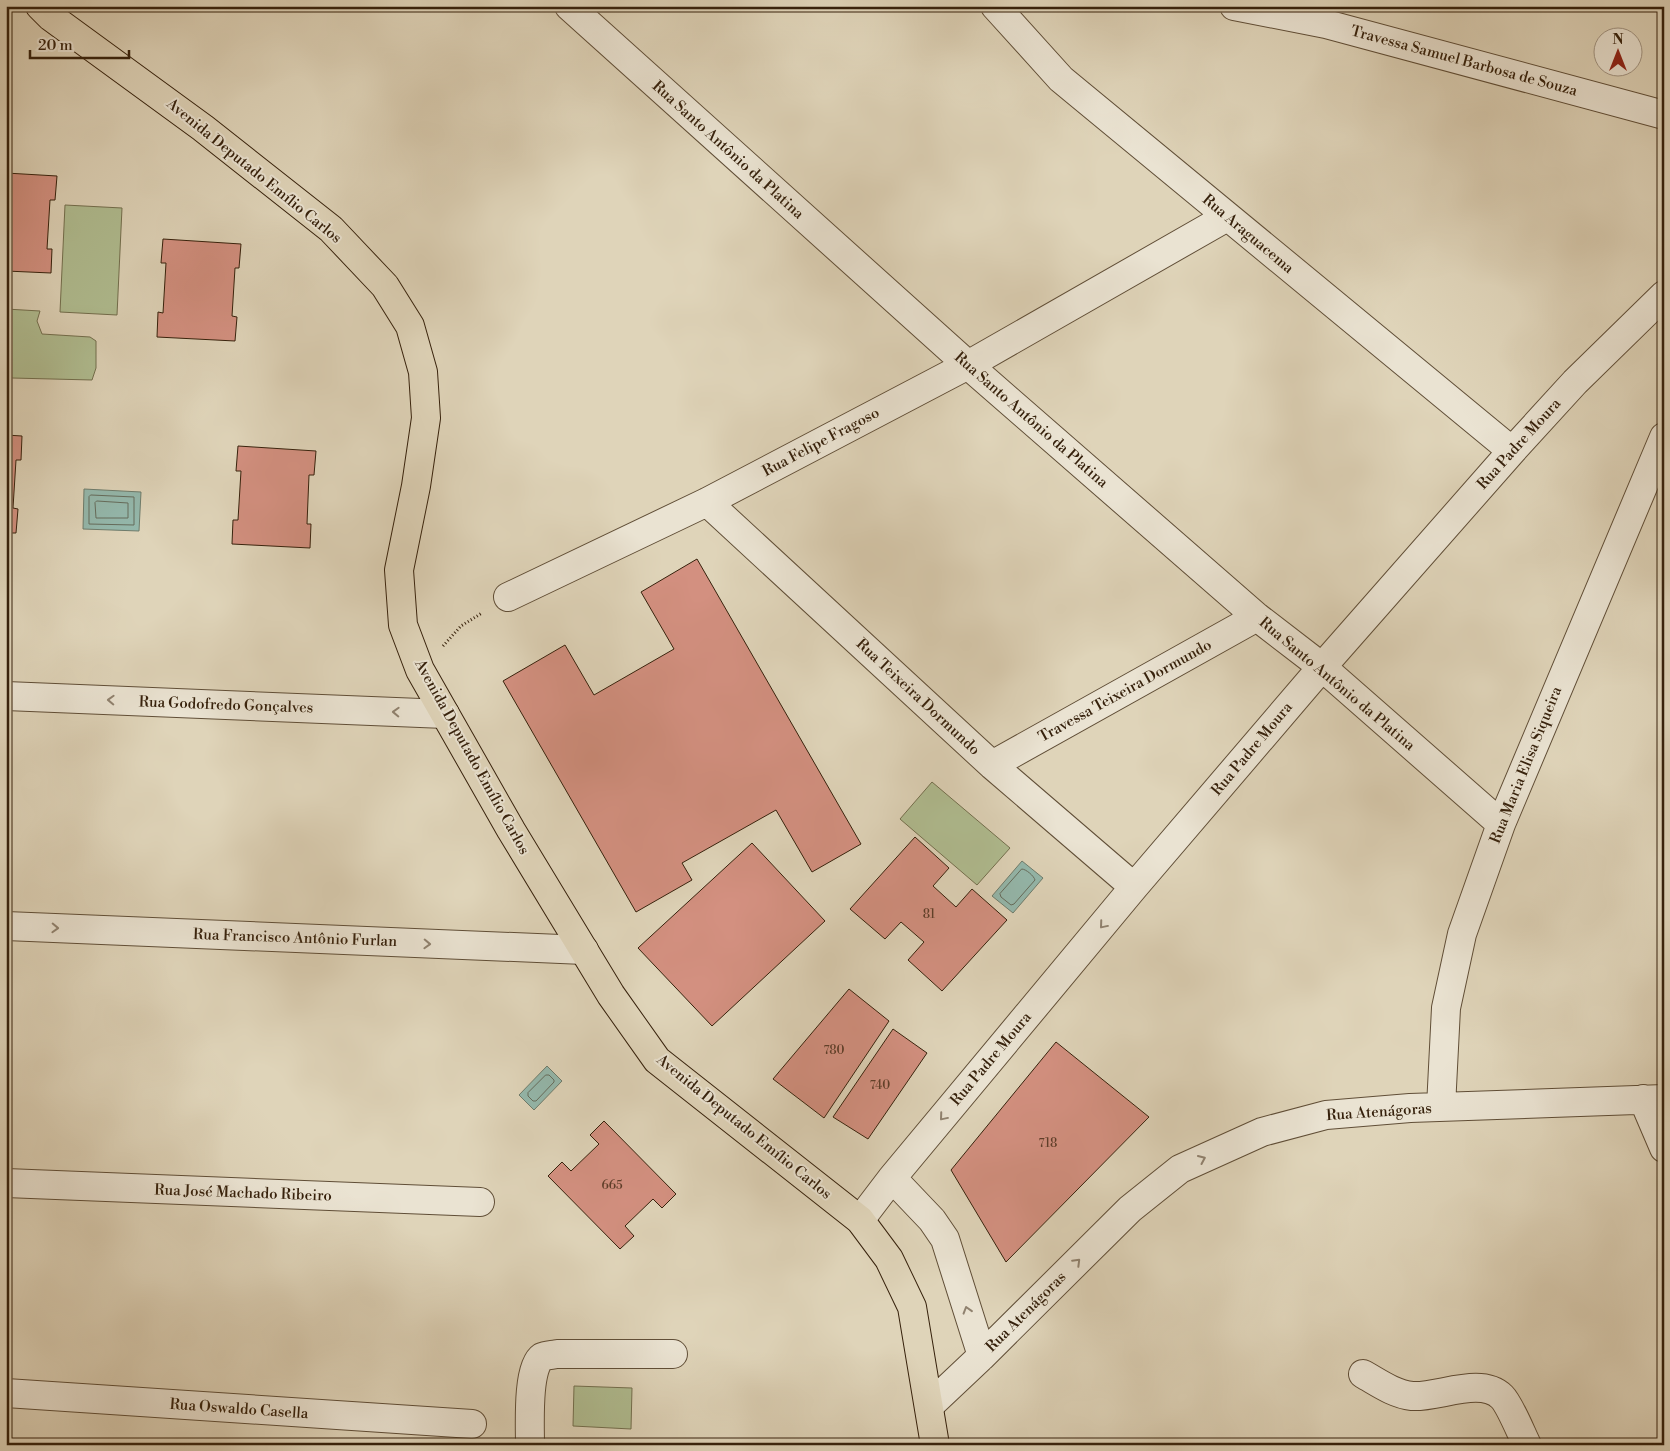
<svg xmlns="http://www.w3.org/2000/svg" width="1670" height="1451" font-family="'Libre Bodoni',serif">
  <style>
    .green { fill: #b0bd91; stroke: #736f4e }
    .water { fill: #94b8ac; stroke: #6e7c6c }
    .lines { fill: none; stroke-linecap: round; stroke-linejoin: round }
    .shore { stroke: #656c5c; stroke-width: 1 }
    .building { fill: #d39080; stroke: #36210c }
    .minor-casing { stroke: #604e37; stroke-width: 30 }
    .major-casing { stroke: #36210c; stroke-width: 30 }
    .path { stroke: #36210c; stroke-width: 3; stroke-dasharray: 1 2.5; stroke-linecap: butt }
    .minor { stroke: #eae3d2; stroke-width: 28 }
    .major { stroke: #dfd4b9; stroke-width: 28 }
    .oneway { stroke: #90826f }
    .labels { text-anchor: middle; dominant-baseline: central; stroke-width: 4; stroke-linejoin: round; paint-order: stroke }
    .number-label { font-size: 12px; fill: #5d3d29 }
    .street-label { font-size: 15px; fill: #36210c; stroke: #eae3d2 }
  </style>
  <rect width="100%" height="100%" fill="#dfd4b9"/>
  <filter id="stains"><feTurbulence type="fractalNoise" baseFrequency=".004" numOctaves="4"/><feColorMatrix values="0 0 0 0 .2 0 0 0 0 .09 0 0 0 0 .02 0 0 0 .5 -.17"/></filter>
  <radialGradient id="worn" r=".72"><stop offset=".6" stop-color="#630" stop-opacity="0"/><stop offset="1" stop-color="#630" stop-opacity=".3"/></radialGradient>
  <!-- green -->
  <path class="green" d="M65 205 122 208 117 315 60 312Z
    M6 309 40 311 37 321 42 334 90 337 96 341V368L92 380 12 378 6 371Z
    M932 782 1010 848 977 885 900 819Z
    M574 1386 632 1388 631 1429 573 1426Z"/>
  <!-- water -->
  <path class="water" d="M84 489 141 492 139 531 83 529Z
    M1022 861 1043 878 1013 913 992 896Z
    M547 1066 562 1081 534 1110 519 1095Z"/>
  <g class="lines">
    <!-- shore -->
    <path class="shore" d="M91 495 134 497V525L89 524V497Z
      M97 501 128 503V518H96L95 503Z
      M1022 869C1026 869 1034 876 1035 880L1014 904 1011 905 1001 897 1000 894Z
      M546 1075H549L554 1080V1082L536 1101H533L528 1096V1093Z"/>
  </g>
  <!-- building -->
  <path class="building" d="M6 173 57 176 55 200H50L47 249H52L51 273 6 271Z
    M163 239 241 244 239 268H235L232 316 237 317 235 341 157 337 158 312 163 313 166 263H161Z
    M6 435 22 436 21 460H16L13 508 18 509 16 533H6Z
    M238 446 316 451 314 475H309L307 524H311L310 548 232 544 233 520H238L241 471H236Z
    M697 559 861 844 812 872 776 810 682 863 692 880 636 912 503 681 565 645 594 695 674 649 641 592Z
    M915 837 949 868 933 886 956 907 972 889 1007 920 942 991 908 960 924 942 901 922 885 939 850 909Z
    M752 843 825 921 712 1026 638 948Z
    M849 989 889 1021 824 1118 773 1079Z
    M893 1029 927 1053 868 1139 833 1117Z
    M1056 1042 1149 1117 1006 1262 951 1170Z
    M604 1121 676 1194 662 1208 653 1199 625 1226 634 1236 620 1249 548 1176 562 1162 571 1171 599 1144 590 1135Z"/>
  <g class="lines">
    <defs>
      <path id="minor" d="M569 6 968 365 1257 617 1322 667 1501 824
        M995 6 1061 79 1512 451
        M1234 6 1326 24 1664 115
        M707 502 992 765 1134 887
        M508 597 707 502 968 365 1227 217
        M6 696 445 714
        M992 765 1257 617
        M6 926 584 950
        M1643 1099 1664 1148
        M1441 1107 1446 1008 1462 934 1501 824 1664 437
        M892 1178 932 1220 945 1239 982 1356
        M6 1183 480 1202
        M860 1220 892 1178 1134 887 1322 667 1512 451 1575 382 1664 295
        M1363 1374C1379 1383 1394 1394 1412 1396 1438 1398 1481 1376 1502 1397 1510 1405 1521 1433 1527 1445
        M6 1393 472 1424
        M929 1406 982 1356 1130 1209 1180 1169 1262 1132 1326 1115 1410 1108 1664 1099
        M530 1445C530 1426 527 1367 542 1357 546 1355 553 1355 557 1354H673"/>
      <path id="major" d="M40 6 51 17 203 128 331 229 385 286 410 326 423 372 426 418 416 486 399 570 403 625 420 670 511 830 611 995 657 1060 860 1220 889 1259 912 1307 935 1445"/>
    </defs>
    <!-- minor casing -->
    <use href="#minor" class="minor-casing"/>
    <!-- major casing -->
    <use href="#major" class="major-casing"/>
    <!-- path -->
    <path class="path" d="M443 646 461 626 482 613"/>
    <!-- minor -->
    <use href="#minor" class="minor"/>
    <!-- major -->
    <use href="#major" class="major"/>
  </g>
  <!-- one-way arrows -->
  <defs><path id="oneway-chevron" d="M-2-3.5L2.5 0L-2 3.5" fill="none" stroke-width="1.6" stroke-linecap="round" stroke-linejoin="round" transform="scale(1.25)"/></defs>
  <g class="oneway">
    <use href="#oneway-chevron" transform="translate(111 700) rotate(-178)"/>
    <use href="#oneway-chevron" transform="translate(396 712) rotate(-178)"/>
    <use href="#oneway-chevron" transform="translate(1103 925) rotate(130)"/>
    <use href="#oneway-chevron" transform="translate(55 928) rotate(2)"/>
    <use href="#oneway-chevron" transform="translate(427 944) rotate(2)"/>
    <use href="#oneway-chevron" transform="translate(943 1117) rotate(130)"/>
    <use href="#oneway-chevron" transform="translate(1202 1159) rotate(-24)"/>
    <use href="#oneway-chevron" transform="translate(1077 1262) rotate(-45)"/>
    <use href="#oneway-chevron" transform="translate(967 1310) rotate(-107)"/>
  </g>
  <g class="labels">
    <!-- number labels -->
    <g class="number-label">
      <text x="929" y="914">81</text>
      <text x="834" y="1050">780</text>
      <text x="880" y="1085">740</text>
      <text x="1048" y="1143">718</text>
      <text x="612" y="1185">665</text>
    </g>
    <!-- street labels -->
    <g class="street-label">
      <text transform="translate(1464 61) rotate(15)">Travessa Samuel Barbosa de Souza</text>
      <text transform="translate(728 150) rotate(42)">Rua Santo Antônio da Platina</text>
      <text transform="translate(254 171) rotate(39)">Avenida Deputado Emílio Carlos</text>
      <text transform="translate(1248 234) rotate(40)">Rua Araguacema</text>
      <text transform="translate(1031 420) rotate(41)">Rua Santo Antônio da Platina</text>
      <text transform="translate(821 442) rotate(-28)">Rua Felipe Fragoso</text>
      <text transform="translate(1519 444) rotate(-48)">Rua Padre Moura</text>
      <text transform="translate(1337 684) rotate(40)">Rua Santo Antônio da Platina</text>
      <text transform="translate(1125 691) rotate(-29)">Travessa Teixeira Dormundo</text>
      <text transform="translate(918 697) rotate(43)">Rua Teixeira Dormundo</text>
      <text transform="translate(226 705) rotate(2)">Rua Godofredo Gonçalves</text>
      <text transform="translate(1252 749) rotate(-50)">Rua Padre Moura</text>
      <text transform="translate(472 757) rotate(61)">Avenida Deputado Emílio Carlos</text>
      <text transform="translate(1526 765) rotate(-68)">Rua Maria Elisa Siqueira</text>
      <text transform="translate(295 938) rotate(2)">Rua Francisco Antônio Furlan</text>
      <text transform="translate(991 1059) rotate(-50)">Rua Padre Moura</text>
      <text transform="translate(1379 1112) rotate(-4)">Rua Atenágoras</text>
      <text transform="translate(744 1127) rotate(39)">Avenida Deputado Emílio Carlos</text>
      <text transform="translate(243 1193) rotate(2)">Rua José Machado Ribeiro</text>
      <text transform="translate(1026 1312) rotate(-45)">Rua Atenágoras</text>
      <text transform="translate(239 1409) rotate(4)">Rua Oswaldo Casella</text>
    </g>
  </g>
  <!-- margin -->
  <rect width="1670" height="1451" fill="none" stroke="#dfd4b9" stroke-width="25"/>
  <rect x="8" y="8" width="1655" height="1436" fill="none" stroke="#36210c" stroke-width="2.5"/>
  <rect x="12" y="12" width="1645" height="1426" fill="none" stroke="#36210c"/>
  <!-- north arrow -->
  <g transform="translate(1618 52)"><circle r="24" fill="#eae3d2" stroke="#a29583"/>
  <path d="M0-4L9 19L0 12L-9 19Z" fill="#8f2418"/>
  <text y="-8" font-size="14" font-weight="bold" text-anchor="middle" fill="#36210c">N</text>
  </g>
  <!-- scale -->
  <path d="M30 50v8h99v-8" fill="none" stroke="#36210c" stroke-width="2.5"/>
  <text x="38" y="50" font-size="15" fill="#36210c" stroke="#eae3d2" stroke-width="4" paint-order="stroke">20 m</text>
  <rect width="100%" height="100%" filter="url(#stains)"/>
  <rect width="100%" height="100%" fill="url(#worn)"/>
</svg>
